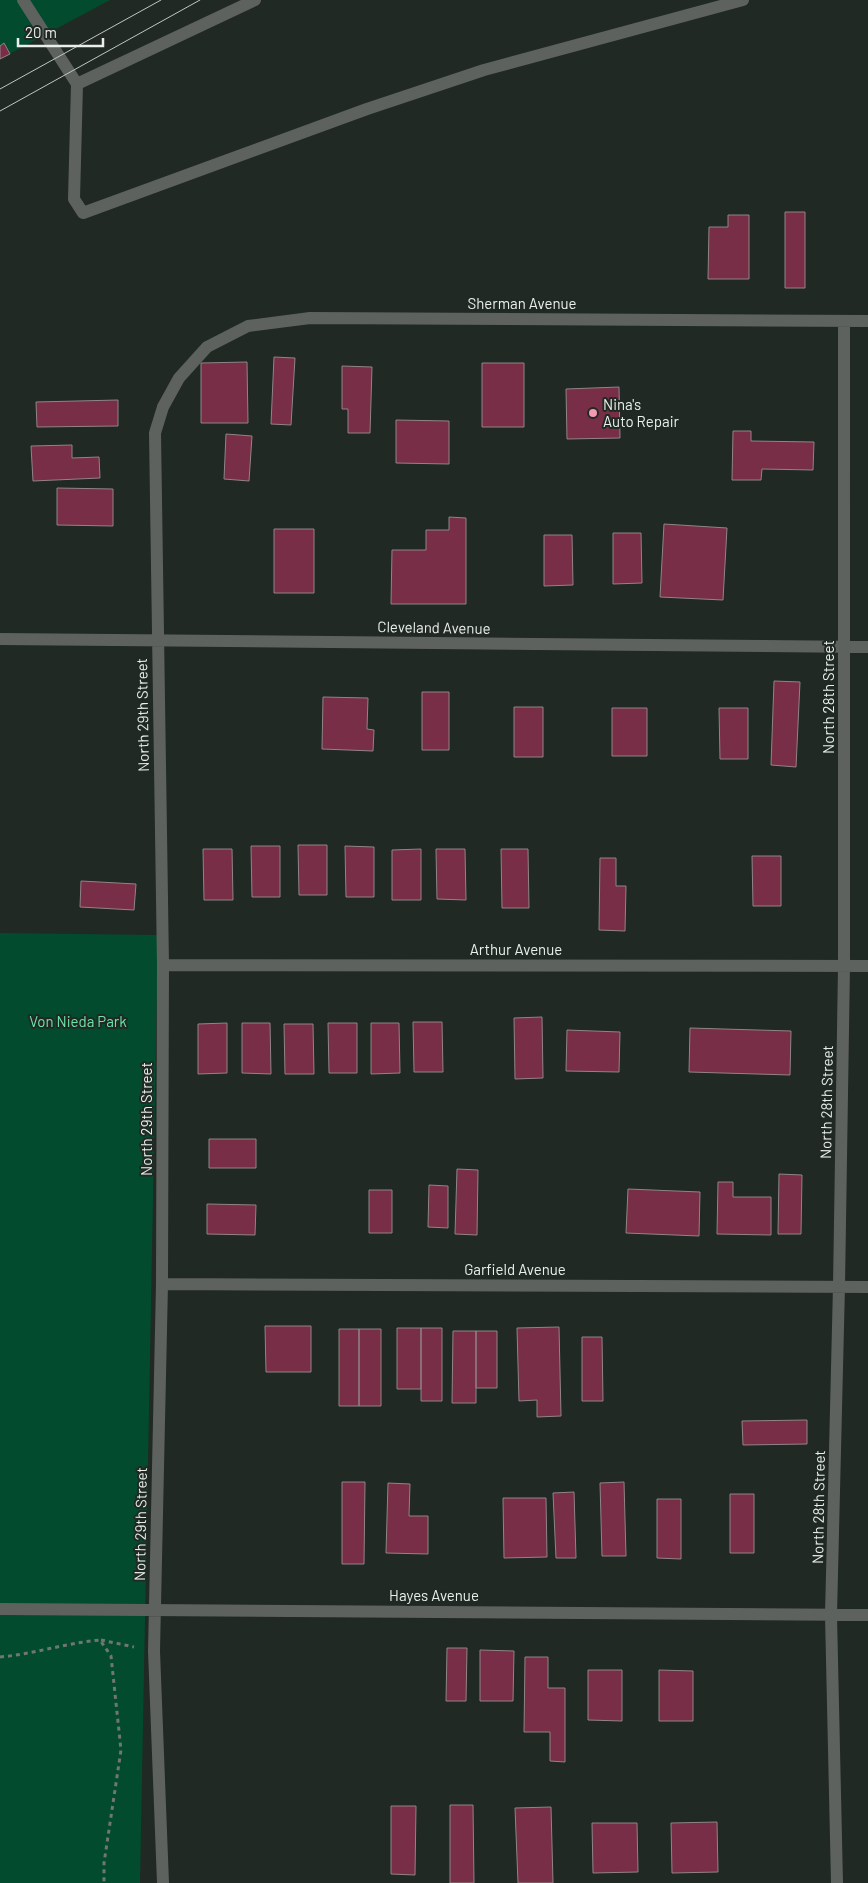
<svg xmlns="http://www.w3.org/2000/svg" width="868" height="1883" font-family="Barlow,sans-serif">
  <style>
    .green { fill: #034b2e }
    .building { fill: #782e46; stroke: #918487 }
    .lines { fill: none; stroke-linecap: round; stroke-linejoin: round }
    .path { stroke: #6f7772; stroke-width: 3; stroke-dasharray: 4 4; stroke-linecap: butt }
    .minor { stroke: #5e625f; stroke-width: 12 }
    .tram { stroke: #c1c7c3; stroke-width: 1 }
    .poi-dot { fill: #f19ab1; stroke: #202924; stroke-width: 2 }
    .labels { text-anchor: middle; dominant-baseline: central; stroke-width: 4; stroke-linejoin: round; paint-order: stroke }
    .street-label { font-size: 15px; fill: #e9efeb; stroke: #202924 }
    .poi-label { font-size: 15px; fill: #e9efeb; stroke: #202924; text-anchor: start }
    .park-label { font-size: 15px; fill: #6ee4a9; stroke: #202924 }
  </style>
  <rect width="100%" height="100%" fill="#202924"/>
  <!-- green -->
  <path class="green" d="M0 0H110L0 59Z
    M0 933 158 935 140 1883H0Z"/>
  <!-- building -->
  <path class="building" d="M4 43 10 54 0 59V46Z
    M785 212H805V288H785Z
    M728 215H749V279H708L709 227H728Z
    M274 357 295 358 291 425 271 424Z
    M247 362 248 423H201V363Z
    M482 363H524V427H482Z
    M342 366 372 367 370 433H348V409H342Z
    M619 387 620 438 567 439 566 389Z
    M118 400V426L37 427 36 402Z
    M396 420 449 421V464L396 463Z
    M733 431H751V441L814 442 813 470 762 469 761 480H732Z
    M226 434 252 436 249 481 224 479Z
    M72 445V458L99 457 100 478 33 481 31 446Z
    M57 488 113 489V526L57 525Z
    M449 517 466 518V604H391L392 550H426V530H449Z
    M664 524 727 528 723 600 660 597Z
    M274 529H314V593H274Z
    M613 533H641L642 583 613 584Z
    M544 535H572L573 585 544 586Z
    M774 681 800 682 796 767 771 765Z
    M422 692H449V750H422Z
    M323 697 368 698 367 729 374 730 373 751 322 749Z
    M514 707H543V757H514Z
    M612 708H647V756H612Z
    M719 708H748V759H720Z
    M298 845H327V895H299Z
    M251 846H280V897H252Z
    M345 846 374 847V897H346Z
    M203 849H232L233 900H204Z
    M421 849V900H392V850Z
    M436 849H465L466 900 437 899Z
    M501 849H528L529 908H502Z
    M752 856H781V906H753Z
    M600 858H616V886H626L625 931 599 930Z
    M81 881 136 884 134 910 80 907Z
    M542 1017 543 1078 515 1079 514 1018Z
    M413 1022H442L443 1072H414Z
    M227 1023V1073L198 1074V1024Z
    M242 1023H270L271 1074 242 1073Z
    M328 1023H357V1073H329Z
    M371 1023H399L400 1073 371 1074Z
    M284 1024H313L314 1074H285Z
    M690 1028 791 1031 790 1075 689 1072Z
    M567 1030 620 1032 619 1072 566 1071Z
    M209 1139H256V1168H209Z
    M457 1169 478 1170 477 1235 455 1234Z
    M779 1174 802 1175 801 1234H778Z
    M718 1182H733V1197H771V1235L717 1234Z
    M429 1185 448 1186V1228L428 1227Z
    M628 1189 700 1192 699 1236 626 1233Z
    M369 1190H392V1233H369Z
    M207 1204 256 1205 255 1235 207 1234Z
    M265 1326H311V1372H266Z
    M559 1327 561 1416 537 1417V1400L519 1401 517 1328Z
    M397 1328H421V1389H397Z
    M421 1328H442V1401H421Z
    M339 1329H359V1406H339Z
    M359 1329H381V1406H359Z
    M453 1331H476V1403H452Z
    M476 1331H497V1388H476Z
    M582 1337H602L603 1401H582Z
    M807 1420V1444L743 1445 742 1421Z
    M342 1482H365L364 1564H342Z
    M624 1482 626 1556H602L600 1483Z
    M388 1483 410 1484 409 1516H428V1554L386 1553Z
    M574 1492 576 1558H556L553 1493Z
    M730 1494H754V1553H730Z
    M503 1498H546L547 1557 504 1558Z
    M657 1499H681V1559L657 1558Z
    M447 1648H467L466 1701H446Z
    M480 1650 514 1651 513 1701H480Z
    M525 1657H548V1688H565V1762L550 1761V1732H524Z
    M588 1670H622V1721L588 1720Z
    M659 1670 693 1671V1721H659Z
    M450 1805H473L474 1883H450Z
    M391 1806H416L415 1875 391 1874Z
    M551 1807 553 1883H518L515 1808Z
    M717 1822 718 1872 672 1873 671 1823Z
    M592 1823H637L638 1872 593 1873Z"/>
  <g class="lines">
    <!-- path -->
    <path class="path" d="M101 1640 134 1647
      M0 1657C34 1654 66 1643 100 1640L111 1656 121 1750 104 1863V1883"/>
    <!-- minor -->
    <path class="minor" d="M23 0 77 84 255 0
      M77 84 74 199 83 213 367 109 484 70 743 0
      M0 639 868 647
      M163 965 868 966
      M162 1284 868 1287
      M0 1609 868 1615
      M163 1883 154 1651 162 1284 163 965 155 433 163 407 179 378 207 347 248 326 310 318 868 321
      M837 1883 831 1615 839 1286 844 966V321"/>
    <!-- tram -->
    <path class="tram" d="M0 89 161 0
      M0 111 200 0"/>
  </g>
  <!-- markers -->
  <circle class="poi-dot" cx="593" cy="413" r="5"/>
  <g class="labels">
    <!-- street labels -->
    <g class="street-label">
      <text x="522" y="303">Sherman Avenue</text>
      <text transform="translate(434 627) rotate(1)">Cleveland Avenue</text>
      <text transform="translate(828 697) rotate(-90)">North 28th Street</text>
      <text transform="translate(142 715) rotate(-91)">North 29th Street</text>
      <text x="516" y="949">Arthur Avenue</text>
      <text transform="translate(826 1102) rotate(-89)">North 28th Street</text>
      <text transform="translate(146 1119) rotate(-90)">North 29th Street</text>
      <text x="515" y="1269">Garfield Avenue</text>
      <text transform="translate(818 1507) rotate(-89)">North 28th Street</text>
      <text transform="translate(140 1524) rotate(-89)">North 29th Street</text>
      <text x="434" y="1595">Hayes Avenue</text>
    </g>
    <!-- poi labels -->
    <g class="poi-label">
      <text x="603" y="404">Nina's<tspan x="603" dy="17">Auto Repair</tspan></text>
    </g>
    <!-- park labels -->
    <g class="park-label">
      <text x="78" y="1021">Von Nieda Park</text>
    </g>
  </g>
  <!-- scale -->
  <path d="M18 38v8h85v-8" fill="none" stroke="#e9efeb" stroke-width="2.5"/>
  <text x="25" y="38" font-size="15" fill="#e9efeb" stroke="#202924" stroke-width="4" paint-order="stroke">20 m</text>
</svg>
